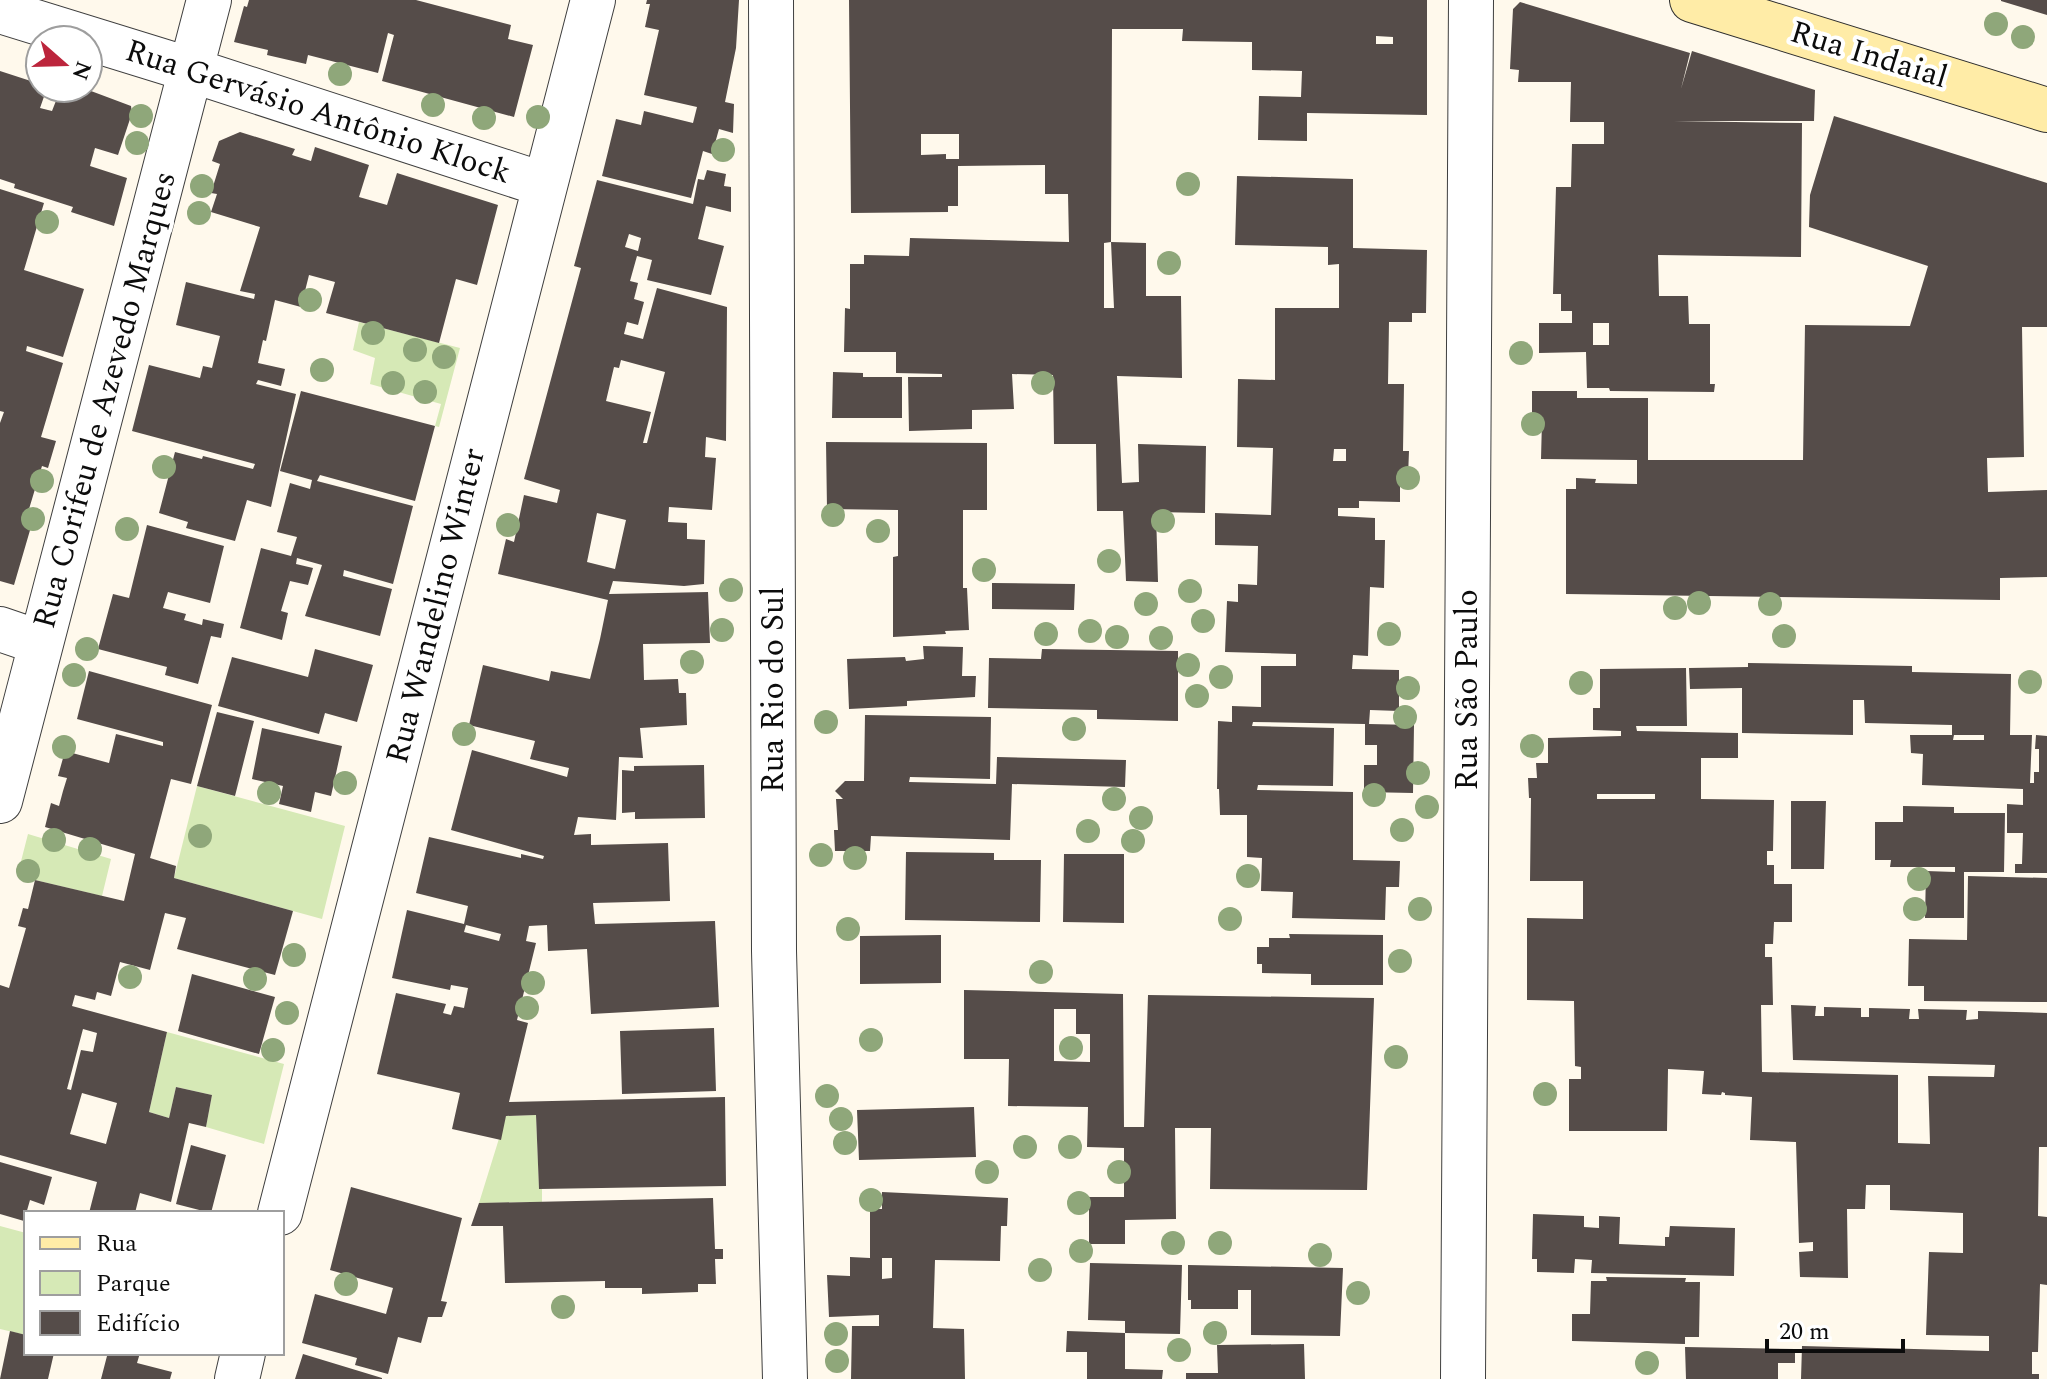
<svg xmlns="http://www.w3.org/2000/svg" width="2047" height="1379" font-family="Spectral,serif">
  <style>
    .green { fill: #d6e9b6 }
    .building { fill: #554c49; fill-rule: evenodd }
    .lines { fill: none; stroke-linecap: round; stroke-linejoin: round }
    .street-casing { stroke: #3f3f3f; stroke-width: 46 }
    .secondary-casing { stroke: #2e2e2e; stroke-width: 46 }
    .street { stroke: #fff; stroke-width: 44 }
    .secondary { stroke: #ffeca7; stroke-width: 44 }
    .tree { fill: #8fa77a }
    .labels { text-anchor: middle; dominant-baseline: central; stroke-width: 8; stroke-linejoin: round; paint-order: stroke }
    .street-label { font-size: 32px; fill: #0c0c0c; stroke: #fff }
  </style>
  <rect width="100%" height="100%" fill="#fff9ec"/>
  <!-- green -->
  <path class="green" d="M359 322 460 348 439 427 435 426 441 404 370 384 375 358 353 350Z
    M197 786 345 826 322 919 174 878Z
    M28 834 111 859 102 896 35 880 18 873Z
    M167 1032 284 1064 264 1144 206 1127 212 1095 176 1087 169 1118 149 1112Z
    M536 1115 539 1188 542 1189V1202L479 1203 506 1116Z
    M0 1226 26 1233V1335L0 1329Z"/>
  <!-- building -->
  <path class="building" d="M249 0H416L511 25 508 39 533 45 514 117 382 81 394 35 388 33 378 73 308 55 306 64 267 55 268 50 234 42 244 6 247 7Z
    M647 0H739L736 48 725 102 734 104 733 133 719 129 712 154 703 151 691 198 602 176 616 119 641 125 644 111 693 123 697 107 644 95 659 30 645 27 650 4H646Z
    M849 0H1427V115L1307 113V141L1258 140 1259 96 1301 97 1302 71 1252 70V42L1182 41 1183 29H1112L1111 242 1104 243V308H1114L1111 242 1146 243V296H1181L1182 378 1117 376 1122 483 1139 482 1138 444 1206 446 1205 513 1156 512 1158 582 1126 581 1123 511H1097L1096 444H1054L1053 375 1012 374 1014 409 972 410V429L909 431 908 377H942V374L896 373V352H844L845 308 850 309V264H864V255L909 256 910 238 1069 242 1068 194H1045V165L958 166V206H948V212L851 213ZM1376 36 1393 37V44H1376ZM921 134H959V159H946V154L921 155Z
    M2001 0H2047V15L2001 1Z
    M1520 2 1690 53 1681 89 1692 51 1815 90 1814 121H1674L1802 123 1801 257 1658 255 1659 296H1688L1689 324H1710V384H1715L1714 392 1610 391 1609 388H1587L1586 352 1539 353V323H1572V311H1561V294H1553L1556 187H1571L1572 144H1604V122H1570L1571 82H1518L1519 70 1510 69 1513 9ZM1593 323H1609V345H1593Z
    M0 71 40 84V88H47L40 108 52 111 61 88H83L131 106 132 113 118 155 95 148 90 166 127 178 114 226 71 212 73 207 14 188 15 184 0 179Z
    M1834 116 2047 183V327H2022L2024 457 1987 458 1988 492 2047 490V577L2000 578V600L1566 594V489H1576V478L1596 479 1595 483 1637 484V460L1541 459 1542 420H1532V391H1577V398H1648V460H1803L1805 325 1910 326 1928 266 1809 227 1810 195Z
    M240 132 295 149 292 155 311 161 315 147 369 165 359 197 387 205 397 173 498 205 477 285 456 279 439 343 326 313 335 282 309 275 301 307 275 300 266 341 263 340 258 363 285 369 281 386 258 380 256 384 296 394 271 507 247 500 235 541 186 528 188 522 159 513 175 452 202 459 203 456 253 469 255 464 132 431 149 365 200 378 203 366 212 368 220 336 176 325 186 282 254 299 255 294 240 291 260 227 211 212 217 194 211 193 220 164 212 161 219 141Z
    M707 170 726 174 724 186 731 187V212L706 206 698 239 724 246 711 295 647 280 652 260 637 256 630 281 638 283 634 299 644 302 638 325 627 322 624 334 643 339 657 288 727 307 726 441 706 437 705 457 716 458 712 510 669 507 668 522 687 523V539L705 540 704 584 684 586 613 581 609 594 708 592 710 643 643 644 644 680 678 679 679 693H686L687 725 640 728 643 758 619 757 616 820 578 817 574 835 591 834V845L668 843 670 901 593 903 595 924 715 921 719 1007 591 1014 587 949 548 951 547 925 529 926 526 941 536 943 517 1020 528 1023 509 1102 725 1097 726 1186 539 1189 536 1115 506 1116 501 1140 452 1129 460 1093 377 1074 396 993 446 1004 443 1013 451 1015 454 1006 464 1008 468 988 451 985 450 990 392 978 407 910 464 924 468 906 416 893 429 837 521 858V854L543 859 544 856 451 830 472 750 567 777 569 768 530 759 535 741 469 725 483 665 549 681 551 671 590 679 600 639 608 600 498 574 506 539 514 542 524 495 557 503 560 490 524 479 581 268 574 266 597 180 693 204 698 179 704 180ZM629 234 641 238 638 251 625 247ZM621 360 665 372 647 443H643L651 412 606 401 614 367 619 368ZM597 513 626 520 615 569 587 562ZM466 925 501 934 499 941 464 932Z
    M1237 176 1353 179V248L1427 250 1426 313H1412V322H1389L1388 384H1404L1403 451H1409L1408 477H1403V482H1400V502L1359 501V508H1338V516L1375 518V540H1385L1384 588 1370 587 1368 656 1353 655 1352 669 1399 670V711L1370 710 1369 724 1414 725 1413 793 1364 792V765H1377V745H1365V724L1253 722 1252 726 1334 728 1333 786 1258 785 1257 790 1353 792V860L1400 861 1399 887H1386L1385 920 1292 918 1293 892 1261 891 1262 858 1247 857V815H1220L1219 789H1217L1218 721 1232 722V706L1261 707V666H1296V654L1225 652 1227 601 1238 602V584L1257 585 1258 546 1215 545V513L1271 515 1273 448 1237 447 1238 379 1275 380V308H1339V264L1328 265V247L1235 245ZM1334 449H1346V461H1333Z
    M0 189 44 203 24 270 84 289 63 357 27 346 26 351 63 363 41 437 56 441 48 468 42 466 26 519 33 520 14 585 0 581V423L4 412 0 411Z
    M833 372 863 373V377H902V418H832Z
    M301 391 435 426 415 501 320 475 317 481 413 506 393 584 344 570 343 576 392 589 380 636 305 616 322 565 297 558 296 564 313 568 308 585 290 581 281 611 288 613 282 640 240 628 261 548 291 556 297 537 277 532 290 483 310 489 312 480 280 471Z
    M826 442 987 443V510H963V588H967L969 630 945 631 946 634 893 637V557L898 556V510L827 509Z
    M147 525 224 546 210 603 168 592 163 608 186 614 184 620 202 625 203 619 224 624 221 638 211 636 198 684 165 675 167 667 98 649 113 594 129 598Z
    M992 583 1075 584 1074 610 992 609Z
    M923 646 963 647 962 676H976L975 697 907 701V706L849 709 847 659 905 657 906 661 924 659Z
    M315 649 373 665 357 722 325 713 319 734 218 706 232 657 308 677Z
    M1042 649 1178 651V721L1097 719V710L988 708 989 658 1041 659Z
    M1748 663 1912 666V672L2011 674 2010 735H2032L2030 783H2034V772H2039V749H2035L2036 735 2047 736V873H2015V864H2022L2023 833H2007V804L2023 805V789L1922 785 1923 754 1911 753 1910 735H1954L1953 740H1984V735H1952V725L1865 723 1864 700H1853V735L1742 733V688L1690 689 1689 668 1748 667Z
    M1686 668 1687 726H1636L1637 731 1738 733V758H1701V799L1774 800 1773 851H1767V865H1774V884H1792V922H1774L1773 944H1765V957H1772L1773 1005H1761L1762 1072 1898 1075V1143L1930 1144 1928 1076 1994 1077 1995 1065 1793 1060 1791 1005 1816 1006 1815 1016H1824V1007L1861 1008V1017H1869V1008L1910 1009 1909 1019H1919L1918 1009 1967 1010 1966 1020 1978 1019V1011L2047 1013V1147H2039L2038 1216 2047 1217V1285L2040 1284 2038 1352H2032V1374H2039V1379H1801L1802 1346 1989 1351V1336L1926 1335 1929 1252 1963 1253V1213L1890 1210V1185H1866L1865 1209H1847L1848 1278 1800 1277 1799 1252 1813 1251V1242L1799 1243 1796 1142 1750 1140 1752 1097 1725 1095V1093L1722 1092 1721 1095 1702 1094 1704 1071 1668 1069 1667 1131H1569V1079H1581V1067L1575 1066 1574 1001 1527 1000V918L1583 919V881H1530L1531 798H1529L1528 778H1537L1536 763H1548V738L1621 736V731L1593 730V708H1600V669ZM1597 794H1655V799H1597Z
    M89 671 212 705 191 784 171 779 150 858 176 866 174 878 293 911 275 975 177 949 186 918 165 913 150 970 120 962 111 996 97 992 95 1000 75 995 72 1006 167 1032 149 1112 169 1118 176 1087 212 1095 206 1127 189 1123 171 1202 140 1193 135 1213H89L97 1182 0 1155V985L9 988 26 928 18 926 23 908 28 909 35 880 124 901 135 854 45 827 51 803 59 806 63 791 67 778 58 776 65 751 109 763 116 734 163 746V742L77 719ZM83 1029 97 1033 93 1052 81 1050 71 1090 67 1089ZM82 1093 117 1103 106 1144 70 1134Z
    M217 712 254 721 235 796 197 786Z
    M865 715 991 717 990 779 910 777 909 782 996 784 997 757 1126 760 1125 787 1012 784 1010 840 871 836 870 851H835L834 830H838L836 799H843L835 791 845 781H864Z
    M262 728 342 746 331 796 315 792 311 812 279 804 283 786 252 779Z
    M704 765 705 818 635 819V812L622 813V770L634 771V766Z
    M1791 801H1826L1824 869H1791Z
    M1903 806 1954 807V813H2005L2004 872H1964V918H1925L1926 871 1955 872V867H1890L1891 860H1875V822H1903Z
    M906 852 994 853V860H1041L1040 922 905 920Z
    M1064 854H1124V923L1063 922Z
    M1968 876 2047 878V1002L1924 1001V986H1908L1909 939 1967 940Z
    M1289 934 1383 935V985H1311V974L1262 973V964H1257V947H1269V938H1290Z
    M941 935V983L860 984V936Z
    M192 974 275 997 259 1054 178 1031Z
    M964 990 1123 994 1124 1127H1144L1148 995 1374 998 1367 1190 1210 1189 1211 1128H1175L1176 1219 1125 1220V1244H1089V1197H1124V1148L1087 1147 1088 1107 1008 1106 1009 1059H964ZM1054 1009H1076V1034H1090V1062L1054 1061Z
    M714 1028 716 1091 622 1094 620 1031Z
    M974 1107 976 1157 859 1160 857 1110Z
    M191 1145 226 1155 211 1213 176 1204Z
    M0 1162 52 1177 44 1205 30 1200 24 1221 0 1214Z
    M351 1187 462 1218 441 1301 447 1302 442 1317H428L421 1343 398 1337 388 1374 355 1365 357 1358 302 1343 315 1294 386 1314 393 1288 330 1270Z
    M882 1192 1008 1198 1007 1226H1001L1000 1261 935 1260 933 1328 964 1329 965 1379H851L852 1326H879V1315L829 1317 827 1275 850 1276V1257L870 1258V1209H882ZM882 1258H892V1278L882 1279Z
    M713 1198 715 1249H723V1259H715L716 1284H698V1292L642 1294V1288H605V1281L505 1283 503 1226H471L479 1203Z
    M1533 1214 1584 1216V1227L1599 1228V1216L1620 1217 1619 1244 1665 1246V1237H1669L1670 1226 1735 1228 1734 1276 1591 1273 1592 1260 1575 1259 1574 1273 1537 1272V1259H1532Z
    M1090 1263 1182 1265 1180 1334 1125 1333V1321L1088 1320Z
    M1188 1265 1343 1268 1340 1336 1251 1335V1290H1238V1309H1191V1300H1188Z
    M1606 1277 1686 1278 1685 1282H1700L1699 1337H1685V1344L1572 1341V1314H1590L1591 1281H1607Z
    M10 1331 26 1335V1353H54L48 1379H0Z
    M1067 1331 1125 1333V1369L1163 1370 1162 1379H1087V1352H1066Z
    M1304 1344 1305 1379H1186V1373H1218L1217 1345Z
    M1685 1347 1795 1349V1363H1778V1379H1686Z
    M101 1353H140L137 1363 172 1372 170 1379H101L107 1356Z
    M303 1354 382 1378V1379H295Z"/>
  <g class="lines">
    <defs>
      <path id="street" d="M771 0 774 951 785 1379
        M0 11 191 70 545 185
        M0 629 41 643
        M0 801 209 0
        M280 1213 593 0
        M237 1379 243 1353
        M1463 1379 1471 0"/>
      <path id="secondary" d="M1692 0 2047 110"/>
    </defs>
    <!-- street casing -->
    <use href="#street" class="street-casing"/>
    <!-- secondary casing -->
    <use href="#secondary" class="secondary-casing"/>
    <!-- street -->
    <use href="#street" class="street"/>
    <!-- secondary -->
    <use href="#secondary" class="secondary"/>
  </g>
  <!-- trees -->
  <g class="tree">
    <circle cx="1996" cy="24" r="12"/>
    <circle cx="2023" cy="37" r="12"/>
    <circle cx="340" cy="74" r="12"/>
    <circle cx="433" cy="105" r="12"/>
    <circle cx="141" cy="116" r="12"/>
    <circle cx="538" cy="117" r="12"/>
    <circle cx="484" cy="118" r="12"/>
    <circle cx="137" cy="143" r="12"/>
    <circle cx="723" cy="150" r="12"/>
    <circle cx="1188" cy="184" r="12"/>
    <circle cx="202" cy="186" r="12"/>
    <circle cx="199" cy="213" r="12"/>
    <circle cx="47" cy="222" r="12"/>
    <circle cx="1169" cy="263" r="12"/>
    <circle cx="310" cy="300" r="12"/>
    <circle cx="373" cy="333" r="12"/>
    <circle cx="415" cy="350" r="12"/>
    <circle cx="1521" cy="353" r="12"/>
    <circle cx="444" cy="357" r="12"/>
    <circle cx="322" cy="370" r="12"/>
    <circle cx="393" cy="383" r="12"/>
    <circle cx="1043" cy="383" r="12"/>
    <circle cx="425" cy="392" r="12"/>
    <circle cx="1533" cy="424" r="12"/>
    <circle cx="164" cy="467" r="12"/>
    <circle cx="1408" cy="478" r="12"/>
    <circle cx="42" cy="481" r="12"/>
    <circle cx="833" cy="515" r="12"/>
    <circle cx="33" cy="519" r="12"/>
    <circle cx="1163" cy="521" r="12"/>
    <circle cx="508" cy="525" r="12"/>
    <circle cx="127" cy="529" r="12"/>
    <circle cx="878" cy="531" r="12"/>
    <circle cx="1109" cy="561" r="12"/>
    <circle cx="984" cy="570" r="12"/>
    <circle cx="731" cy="590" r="12"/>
    <circle cx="1190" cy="591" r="12"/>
    <circle cx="1699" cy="603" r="12"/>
    <circle cx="1146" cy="604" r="12"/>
    <circle cx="1770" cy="604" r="12"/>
    <circle cx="1675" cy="608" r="12"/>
    <circle cx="1203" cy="621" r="12"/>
    <circle cx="722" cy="630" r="12"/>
    <circle cx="1090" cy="631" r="12"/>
    <circle cx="1046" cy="634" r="12"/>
    <circle cx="1389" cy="634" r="12"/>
    <circle cx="1784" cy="636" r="12"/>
    <circle cx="1117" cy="637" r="12"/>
    <circle cx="1161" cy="638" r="12"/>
    <circle cx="87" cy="649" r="12"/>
    <circle cx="692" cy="662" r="12"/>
    <circle cx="1188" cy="665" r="12"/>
    <circle cx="74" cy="675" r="12"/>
    <circle cx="1221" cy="677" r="12"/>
    <circle cx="2030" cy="682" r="12"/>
    <circle cx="1581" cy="683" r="12"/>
    <circle cx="1408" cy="688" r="12"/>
    <circle cx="1197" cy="696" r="12"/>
    <circle cx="1405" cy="717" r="12"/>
    <circle cx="826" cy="722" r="12"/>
    <circle cx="1074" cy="729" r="12"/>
    <circle cx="464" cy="734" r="12"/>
    <circle cx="1532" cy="746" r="12"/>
    <circle cx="64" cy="747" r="12"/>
    <circle cx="1418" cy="773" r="12"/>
    <circle cx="345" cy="783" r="12"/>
    <circle cx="269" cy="793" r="12"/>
    <circle cx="1374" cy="795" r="12"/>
    <circle cx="1114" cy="799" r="12"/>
    <circle cx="1427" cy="807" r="12"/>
    <circle cx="1141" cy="818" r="12"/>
    <circle cx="1402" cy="830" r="12"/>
    <circle cx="1088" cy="831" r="12"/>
    <circle cx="200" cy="836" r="12"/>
    <circle cx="54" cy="840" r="12"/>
    <circle cx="1133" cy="841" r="12"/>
    <circle cx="90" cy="849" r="12"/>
    <circle cx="821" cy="855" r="12"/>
    <circle cx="855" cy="858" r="12"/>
    <circle cx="28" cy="871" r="12"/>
    <circle cx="1248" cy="876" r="12"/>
    <circle cx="1919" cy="879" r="12"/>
    <circle cx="1420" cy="909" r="12"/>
    <circle cx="1915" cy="909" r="12"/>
    <circle cx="1230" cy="919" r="12"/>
    <circle cx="848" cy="929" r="12"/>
    <circle cx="294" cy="955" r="12"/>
    <circle cx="1400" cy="961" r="12"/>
    <circle cx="1041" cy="972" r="12"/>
    <circle cx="130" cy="977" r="12"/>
    <circle cx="255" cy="979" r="12"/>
    <circle cx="533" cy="983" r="12"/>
    <circle cx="527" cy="1008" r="12"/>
    <circle cx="287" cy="1013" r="12"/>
    <circle cx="871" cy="1040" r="12"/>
    <circle cx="1071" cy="1048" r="12"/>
    <circle cx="273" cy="1050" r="12"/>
    <circle cx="1396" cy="1057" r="12"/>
    <circle cx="1545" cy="1094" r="12"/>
    <circle cx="827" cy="1096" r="12"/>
    <circle cx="841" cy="1119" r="12"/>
    <circle cx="845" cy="1143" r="12"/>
    <circle cx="1025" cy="1147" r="12"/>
    <circle cx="1070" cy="1147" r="12"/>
    <circle cx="987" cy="1172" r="12"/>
    <circle cx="1119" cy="1172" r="12"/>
    <circle cx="871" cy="1200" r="12"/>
    <circle cx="1079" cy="1203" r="12"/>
    <circle cx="1173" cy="1243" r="12"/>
    <circle cx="1220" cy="1243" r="12"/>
    <circle cx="1081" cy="1251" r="12"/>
    <circle cx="1320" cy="1255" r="12"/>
    <circle cx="1040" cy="1270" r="12"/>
    <circle cx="346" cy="1284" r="12"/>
    <circle cx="1358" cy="1293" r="12"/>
    <circle cx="563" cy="1307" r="12"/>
    <circle cx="1215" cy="1333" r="12"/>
    <circle cx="836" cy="1334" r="12"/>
    <circle cx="1179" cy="1350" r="12"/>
    <circle cx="837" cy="1361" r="12"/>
    <circle cx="1647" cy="1363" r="12"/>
  </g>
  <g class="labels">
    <!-- street labels -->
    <g class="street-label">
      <text transform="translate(1869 55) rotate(17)">Rua Indaial</text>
      <text transform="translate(318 112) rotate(18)">Rua Gervásio Antônio Klock</text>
      <text transform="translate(105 400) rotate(-75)">Rua Corifeu de Azevedo Marques</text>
      <text transform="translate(436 606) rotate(-76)">Rua Wandelino Winter</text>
      <text transform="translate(773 690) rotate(-90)">Rua Rio do Sul</text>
      <text transform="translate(1467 690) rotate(-90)">Rua São Paulo</text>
    </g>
  </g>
  <!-- legend -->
  <rect x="24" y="1211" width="260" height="144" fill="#ffffff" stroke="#9e9e9e" stroke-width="2"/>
  <rect x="40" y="1237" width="40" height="12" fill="#ffeca7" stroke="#9e9e9e" stroke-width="2"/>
  <text x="96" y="1251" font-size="24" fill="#0c0c0c">Rua</text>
  <rect x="40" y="1271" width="40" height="24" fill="#d6e9b6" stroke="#9e9e9e" stroke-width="2"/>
  <text x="96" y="1291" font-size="24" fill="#0c0c0c">Parque</text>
  <rect x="40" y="1311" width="40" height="24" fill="#554c49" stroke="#9e9e9e" stroke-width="2"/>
  <text x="96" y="1331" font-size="24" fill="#0c0c0c">Edifício</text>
  <!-- north arrow -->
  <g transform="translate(64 64) rotate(110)"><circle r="38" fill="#ffffff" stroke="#9e9e9e" stroke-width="2"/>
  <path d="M0-6L14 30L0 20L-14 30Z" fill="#bc253c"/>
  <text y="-12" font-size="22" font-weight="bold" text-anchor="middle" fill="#0c0c0c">N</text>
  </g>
  <!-- scale -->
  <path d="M1767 1339v12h136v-12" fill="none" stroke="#0c0c0c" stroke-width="4"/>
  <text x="1779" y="1339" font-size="24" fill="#0c0c0c" stroke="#ffffff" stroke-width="6" paint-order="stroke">20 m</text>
</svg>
